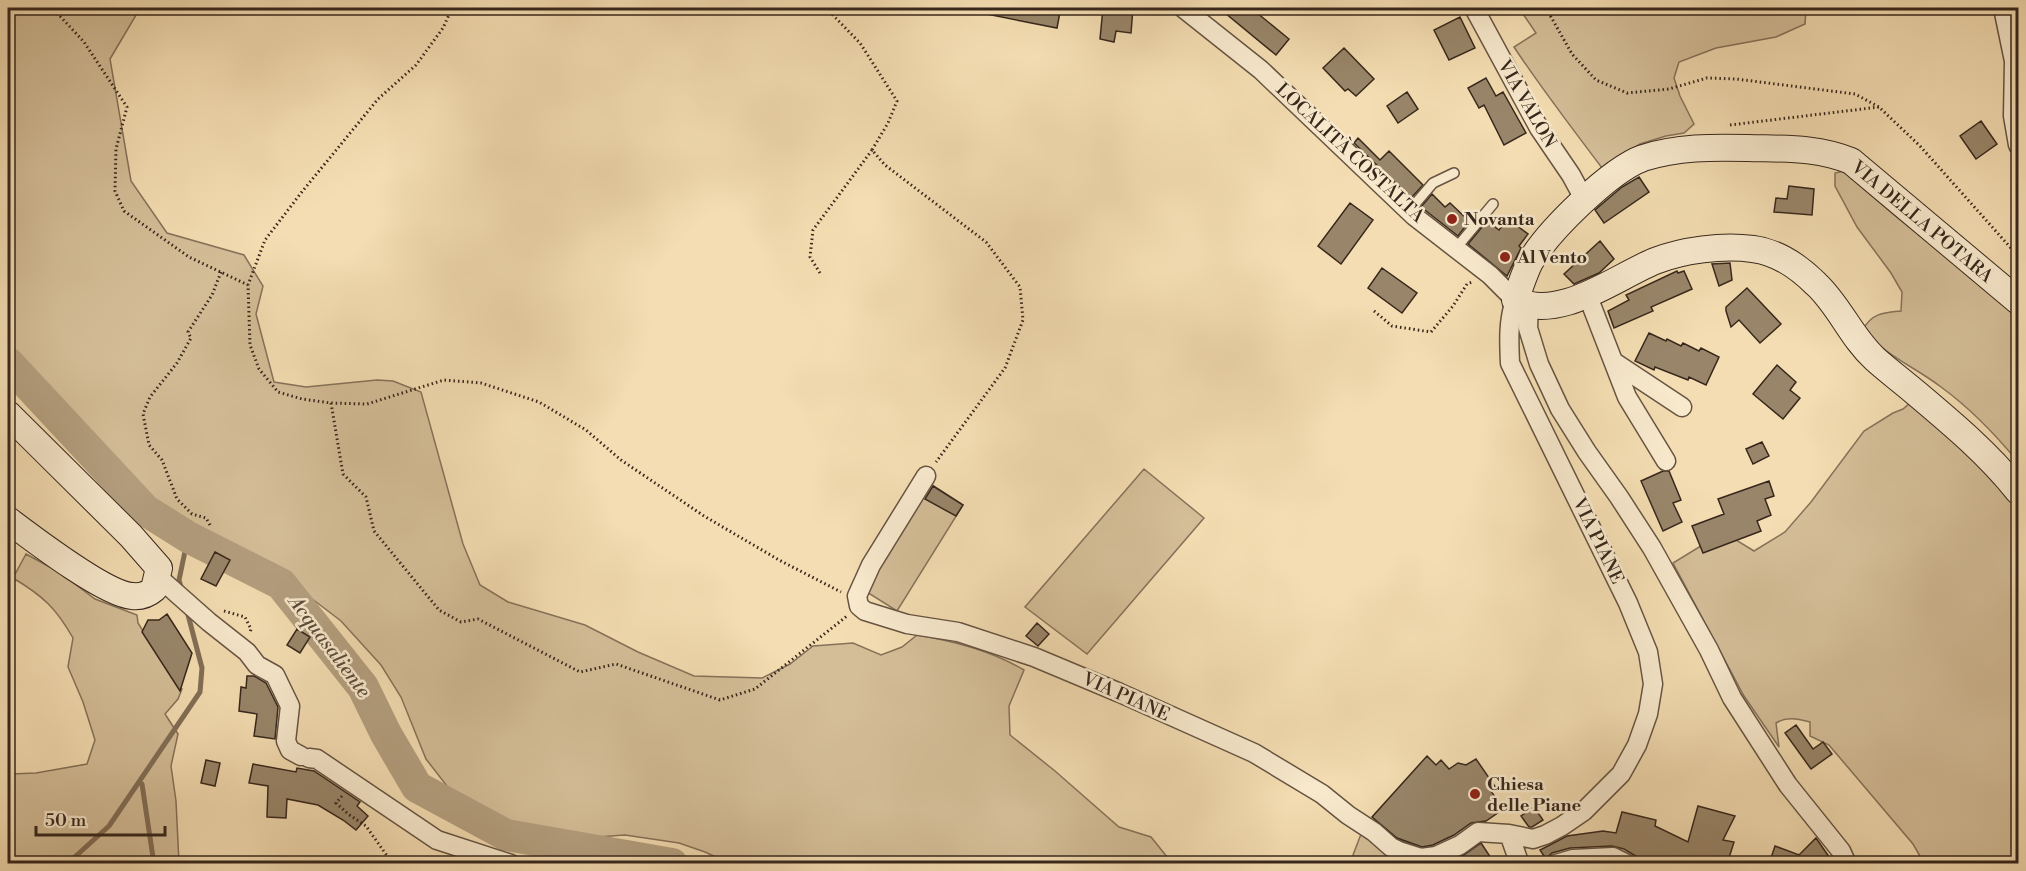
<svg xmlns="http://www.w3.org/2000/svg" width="2026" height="871" font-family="'Libre Bodoni',serif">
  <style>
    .green { fill: #d4be98; stroke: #86725a; stroke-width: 1.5 }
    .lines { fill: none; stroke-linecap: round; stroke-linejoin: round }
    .stream { stroke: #826f57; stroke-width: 5 }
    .river { stroke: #b49f7f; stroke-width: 32 }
    .building { fill: #99866a; stroke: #37271c; stroke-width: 1.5 }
    .lane-casing { stroke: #665442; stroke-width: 12 }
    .street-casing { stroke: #665442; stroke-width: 21 }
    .secondary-casing { stroke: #37271c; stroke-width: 28 }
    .path { stroke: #37271c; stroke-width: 3; stroke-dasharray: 1.5 3; stroke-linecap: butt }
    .lane { stroke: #f8e9cd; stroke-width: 9 }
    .street { stroke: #f8e9cd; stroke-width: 18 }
    .secondary { stroke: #f8e9cd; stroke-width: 26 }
    .poi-dot { fill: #8f2418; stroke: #f8e9cd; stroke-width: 2 }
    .labels { text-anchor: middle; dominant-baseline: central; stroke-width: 5; stroke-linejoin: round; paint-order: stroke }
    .street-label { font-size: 18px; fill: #37271c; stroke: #f8e9cd }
    .poi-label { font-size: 18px; font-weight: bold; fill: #37271c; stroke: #f8e9cd; text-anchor: start }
    .water-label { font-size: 20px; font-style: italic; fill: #5c4b3a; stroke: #f8e9cd }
  </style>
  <rect width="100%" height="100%" fill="#f4ddb2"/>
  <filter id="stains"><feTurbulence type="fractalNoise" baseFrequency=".00333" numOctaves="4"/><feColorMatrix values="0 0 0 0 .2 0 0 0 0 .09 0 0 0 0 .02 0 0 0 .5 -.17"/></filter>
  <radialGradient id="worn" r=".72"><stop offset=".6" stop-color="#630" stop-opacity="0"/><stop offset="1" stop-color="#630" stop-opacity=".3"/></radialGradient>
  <!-- green -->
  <path class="green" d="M8 8H142L139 10 110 59 131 181 167 233 244 255 263 286 256 314 274 382 306 387 377 380 393 381 421 392 463 544 480 585 508 602 585 625 638 652 694 676 762 678 790 664 813 646 853 643 881 655 902 647 917 635C954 641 992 651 1024 670L1009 706 1010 735 1055 771 1119 827 1151 837 1172 863H729L705 852 679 843 625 835 570 839 515 829 470 809 450 790 426 759 401 697 381 665 341 621 294 585 266 568 160 514 138 496 114 466 53 404 8 353Z
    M1519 8H1806L1805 24 1776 37 1716 48 1679 62 1674 78 1680 96 1694 124 1684 133 1666 136 1640 144 1602 168C1572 128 1541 88 1514 47L1536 33Z
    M1843 171 1893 214 2013 310 2018 311V462C1995 434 1970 408 1941 387 1915 367 1884 355 1863 329 1873 313 1882 313 1901 311L1902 292 1891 273 1857 227 1835 186V173Z
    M1926 389 2018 478V863H1924L1913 844 1829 745 1810 736V722C1798 719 1787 716 1776 723L1779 747 1744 696 1673 563 1704 544 1728 535 1754 551 1785 532 1811 502 1864 431 1893 413 1903 409Z
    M1144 469 1204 518 1087 654 1025 607Z
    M926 481 963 505 897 611 862 589Z
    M26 554 59 572 95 599 137 615 138 623 173 679 182 689 178 699 165 714 178 734 171 766 176 801 179 863 8 864V776L10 774 36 773 87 764 95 740 83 702 68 667 73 638C56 608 43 596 13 578Z
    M1366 821C1400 841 1408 847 1449 847L1455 863H1356L1353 855Z
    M231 857 296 863H222Z"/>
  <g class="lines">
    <!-- stream -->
    <path class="stream" d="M182 591 179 580 188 537
      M142 784 154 864
      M67 864 109 826 200 692 202 668 187 611"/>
    <!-- river -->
    <path class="river" d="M8 363 145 510 188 537 281 584 363 687 386 734 417 787 506 835 672 864"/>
  </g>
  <!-- building -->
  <path class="building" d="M986 8H1036L1060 12 1057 28 986 14Z
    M1103 8H1133L1131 33 1116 31 1114 42 1100 39Z
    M1219 8H1251L1289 39 1276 55Z
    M1460 17 1475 48 1449 60 1434 30Z
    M1344 48 1374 79 1356 96 1348 89 1345 91 1323 68Z
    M1486 78 1496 96 1503 92 1526 133 1504 145 1484 105 1479 108 1468 88Z
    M1407 92 1418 109 1398 123 1387 106Z
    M1981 121 1997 144 1976 159 1960 136Z
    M1358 138 1380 160 1389 151 1423 185 1411 198 1354 143Z
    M1639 177 1649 192 1604 223 1595 210 1622 187Z
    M1789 186 1814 189 1812 215 1774 212 1776 198 1787 199Z
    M1432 194 1445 207 1450 203 1468 220 1471 219 1458 236 1421 207Z
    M1350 203 1373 220 1341 264 1318 246Z
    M1508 219 1528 234 1519 246 1521 248 1507 276 1468 244 1487 221 1499 230Z
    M1600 241 1614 259 1599 273 1574 284 1564 274Z
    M1730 263 1732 280 1719 286 1712 264Z
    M1382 268 1417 293 1402 313 1368 288Z
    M1677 271 1678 273 1684 271 1692 289 1651 307 1653 311 1614 328 1608 311 1629 300 1626 295Z
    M1747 288 1781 324 1760 343 1739 320 1731 327 1726 311V307Z
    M1649 333 1666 341 1667 339 1681 346 1683 343 1699 351 1701 348 1719 357 1706 385 1689 377 1688 380 1655 367 1654 370 1635 361Z
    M1777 365 1796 382 1790 390 1800 398 1783 419 1753 394Z
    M1762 442 1769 456 1753 464 1746 449Z
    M1663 471H1669L1681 500 1673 503 1682 522 1663 531 1641 481Z
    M1769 481 1774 496 1765 499 1771 515 1757 521 1761 531 1703 553 1692 526 1724 514 1718 499Z
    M933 486 963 505 956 516 925 499Z
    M215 552 230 560 216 586 201 579Z
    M167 614 192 653 180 691 142 632 148 620H159Z
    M1037 623 1049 634 1038 646 1026 636Z
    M297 629 310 637 300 653 287 645Z
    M247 676H254L266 683 278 707 275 739 254 736 257 714 239 711 241 687 246 688Z
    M1796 725 1813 749 1823 742 1832 754 1811 769 1785 733Z
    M1427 756 1436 765 1441 760 1449 769 1458 763 1466 765 1476 759 1496 788 1491 791 1495 797 1491 800 1499 812 1486 821 1471 823 1454 835 1433 845 1422 847 1397 838 1372 817Z
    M206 760 220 763 215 786 201 783Z
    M253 764 296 772 297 768 314 771 360 802 357 806 368 816 356 830 343 820 318 805 287 799 286 818 267 817 268 786 249 783Z
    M1698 806 1735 816 1723 840 1734 842 1727 864H1649L1624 849 1612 846 1570 848 1552 853 1546 859 1540 850 1567 836 1603 831 1616 833 1622 812 1656 820 1655 826 1688 842Z
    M1534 807 1543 820 1532 827H1529L1521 816Z
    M1816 838 1834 864H1769L1775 846 1799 855Z
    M1481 843 1491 858 1483 864H1464L1461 857Z"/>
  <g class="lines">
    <defs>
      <path id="lane" d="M1409 211 1433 183 1454 173
        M1457 247 1493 204"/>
      <path id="street" d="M1474 8 1539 128 1571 175 1584 199
        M2003 8 2014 61 2013 116 2018 145
        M1587 294 1627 397 1666 461
        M1529 304 1528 328 1539 364 1560 409 1587 452 1619 497 1652 548 1709 650 1732 698 1788 785 1841 851 1847 864
        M1614 362 1682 407
        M926 476 871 565 857 596 859 606 865 611 907 624 958 632 1034 657 1120 693 1254 753 1322 794 1348 815 1374 832 1391 847 1399 851 1421 858 1436 856 1460 845 1478 832 1509 834 1533 839 1545 835 1562 826 1584 811 1621 774 1637 745 1648 714 1653 684 1648 652 1628 603 1510 363C1509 341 1508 322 1515 300L1490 275 1414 216 1261 70 1183 8
        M157 576 209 622 247 652 257 665 275 675 290 706 286 741 290 750 301 756
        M309 758 317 759 437 840 511 864
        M1509 834 1519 862 1521 864
        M1556 864 1573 859 1613 857 1627 864"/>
      <path id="secondary" d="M2018 301 1851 161C1816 147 1785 149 1748 148 1713 147 1677 147 1643 158 1610 170 1548 231 1530 262 1524 274 1520 288 1515 300 1559 322 1614 278 1655 261 1683 250 1722 245 1753 249 1777 252 1799 267 1816 284 1839 305 1851 337 1875 359 1886 369 1898 378 1910 388 1948 420 1987 452 2018 491
        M8 414 131 536 159 568 154 589C147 595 141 597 132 596 105 594 32 538 8 520"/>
    </defs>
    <!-- lane casing -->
    <use href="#lane" class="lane-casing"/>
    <!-- street casing -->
    <use href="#street" class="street-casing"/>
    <!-- secondary casing -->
    <use href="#secondary" class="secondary-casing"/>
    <!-- path -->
    <path class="path" d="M30 8 58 14 84 42 127 107 116 149 115 191 124 211 189 257 248 285
      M452 8 443 28 416 65 378 99 301 193 265 240 248 285 250 345 259 369 278 392 302 399 331 403 367 404 444 380 481 383 539 402 586 430 621 460 704 516 779 560 841 592
      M826 8 860 43 897 101 888 123 872 150 885 165 986 242 1020 287 1023 320 1005 368 936 462
      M1546 8 1572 54 1596 80 1627 93 1669 89 1707 78 1736 79 1855 94 1879 107 1920 146 2018 256
      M1730 125 1879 107
      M820 273 810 257 813 230 872 150
      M1374 311 1392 326 1431 332 1453 306 1467 284 1472 282
      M331 403 343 474 366 497 374 531 439 610 461 622 478 619 580 672 616 664 720 700 755 689 847 616
      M210 525 206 518 192 514 177 499 162 460 149 445 143 414 150 397 177 363 191 338 188 332 212 295 221 272
      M224 611 245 617 251 629 250 633
      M342 796 336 803 348 814 366 826 390 860 389 864"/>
    <!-- lane -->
    <use href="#lane" class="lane"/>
    <!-- street -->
    <use href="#street" class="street"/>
    <!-- secondary -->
    <use href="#secondary" class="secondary"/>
  </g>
  <!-- markers -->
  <g class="poi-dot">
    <circle cx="1452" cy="219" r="6"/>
    <circle cx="1505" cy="257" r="6"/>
    <circle cx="1475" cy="794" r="6"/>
  </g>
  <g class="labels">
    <!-- street labels -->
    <g class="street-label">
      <text transform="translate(1527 104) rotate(60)">VIA VALON</text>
      <text transform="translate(1350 153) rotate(43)">LOCALITÀ COSTALTA</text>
      <text transform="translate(1922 222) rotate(40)">VIA DELLA POTARA</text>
      <text transform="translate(1598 541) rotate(64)">VIA PIANE</text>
      <text transform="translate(1126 697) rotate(24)">VIA PIANE</text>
    </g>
    <!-- poi labels -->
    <g class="poi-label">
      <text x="1464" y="219">Novanta</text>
      <text x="1517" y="257">Al Vento</text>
      <text x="1487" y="784">Chiesa<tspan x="1487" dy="21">delle Piane</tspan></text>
    </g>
    <!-- water labels -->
    <g class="water-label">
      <text transform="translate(329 647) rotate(53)">Acquasaliente</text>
    </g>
  </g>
  <!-- margin -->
  <rect width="2026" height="871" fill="none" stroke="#f4ddb2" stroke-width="30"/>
  <rect x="9" y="9" width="2008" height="853" fill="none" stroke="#37271c" stroke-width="3"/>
  <rect x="15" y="15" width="1996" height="841" fill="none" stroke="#37271c" stroke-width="1.5"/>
  <!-- scale -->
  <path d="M36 826v9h129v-9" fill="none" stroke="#37271c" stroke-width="3"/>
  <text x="45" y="826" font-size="18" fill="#37271c" stroke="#f8e9cd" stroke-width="4.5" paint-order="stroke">50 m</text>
  <rect width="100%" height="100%" filter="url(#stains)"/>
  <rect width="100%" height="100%" fill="url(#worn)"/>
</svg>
